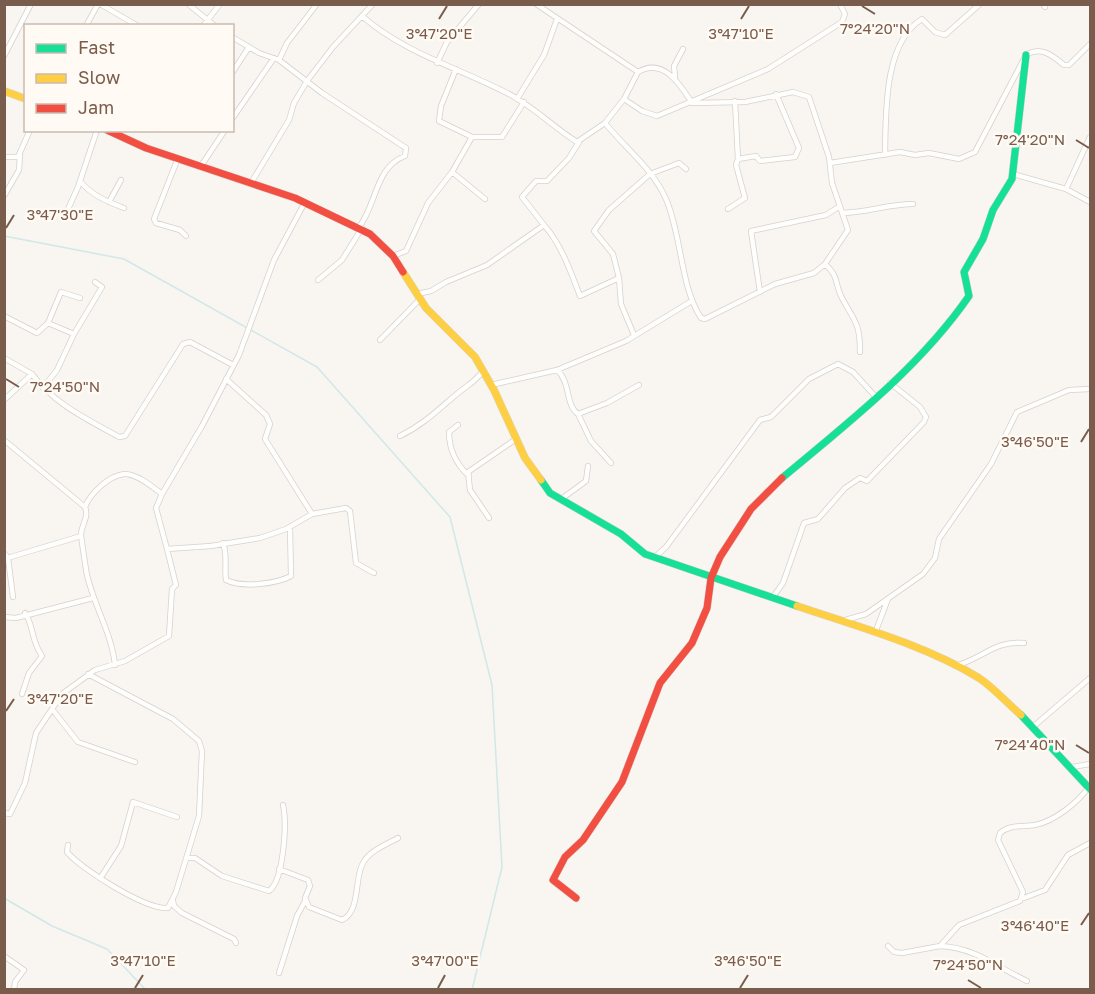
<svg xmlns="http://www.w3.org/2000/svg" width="1095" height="994" font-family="'Golos Text',sans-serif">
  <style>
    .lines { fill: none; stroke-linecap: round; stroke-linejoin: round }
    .stream { stroke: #d0e8ea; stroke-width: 1.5 }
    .street-casing { stroke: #d7d1cb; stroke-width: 6 }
    .fast-casing { stroke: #d9d2cb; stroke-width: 8 }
    .slow-casing { stroke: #d9d2cb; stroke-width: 8 }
    .jam-casing { stroke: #d9d2cb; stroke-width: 8 }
    .street { stroke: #fefefd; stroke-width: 4.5 }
    .fast { stroke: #16e098; stroke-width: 7 }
    .slow { stroke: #ffcf43; stroke-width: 7 }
    .jam { stroke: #f24e42; stroke-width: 7 }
    .ticks { fill: none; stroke: #7a5c4d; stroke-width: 2 }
    .ticks-label { font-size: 15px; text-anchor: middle; fill: #7a5c4d; stroke: #fffaf3; stroke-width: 5; stroke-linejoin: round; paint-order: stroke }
  </style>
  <rect width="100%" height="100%" fill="#f9f5f0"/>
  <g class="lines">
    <!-- stream -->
    <path class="stream" d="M4 236 124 259 317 367 450 517 492 685 502 867 472 990
      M4 898 52 926 107 949 146 990"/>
    <defs>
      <path id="street" d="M100 4 138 26
        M188 4 215 26
        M536 4 638 72 624 99 642 111 657 116 768 69 842 22 845 14 840 4
        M1043 4 1045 7
        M362 16C404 53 459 68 509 94 534 107 553 127 577 142L605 123C625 148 653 169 666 199 682 236 680 286 701 318L705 319 775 284 814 273 825 264 848 230 832 183 829 157 809 97 793 92 745 102 692 103
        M86 26 98 4
        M203 26 220 4
        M232 37 259 53 279 60 322 93 406 148 405 156C375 167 377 204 359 227
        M4 56 31 4
        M279 60 287 43 317 4
        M437 63 447 42 479 4
        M638 72C663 57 680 84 692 103
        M232 73 249 47
        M675 77 674 66 683 49
        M517 99 544 55 557 19
        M735 101 738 159 756 156 760 161 795 157 799 148 776 94
        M232 119 274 58
        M605 123 624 99
        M472 137H502L524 102
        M885 155C886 115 883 43 922 19L935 32 945 35 980 4
        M4 157H18L30 130
        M178 158 154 219 156 223 180 230 186 236
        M830 163 900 152 915 155 929 153 959 159 975 152 1026 55C1041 46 1052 55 1064 65H1069L1090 44
        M201 166 225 130
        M452 172 472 137 439 121 441 106 456 69
        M1013 174 1066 189 1090 202
        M80 181C91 195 108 202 124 208
        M251 183 289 120 294 103 307 81 333 47 373 4
        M1066 189 1090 137
        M4 196 19 170 20 155
        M109 202 121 180
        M305 202 274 260 239 355 202 426 162 494 156 508 167 549 211 546 260 538 286 529 312 514 346 508 350 511 356 563 374 573
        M728 209 745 198 736 165 738 159
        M842 213C866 213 888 204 913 204
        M64 218 78 187 97 130
        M544 225C561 244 571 272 580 296L619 278 613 254 594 231 609 210 650 174 679 163 686 169
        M393 256 406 251 428 203 452 172 485 199
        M825 264C840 278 834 283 842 298 855 322 860 323 860 352
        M619 278 621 304 634 335
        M318 280 342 260 362 228
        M760 292 751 231 826 215 840 206
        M417 294 431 291 446 282 487 265 544 225 522 197 536 181H547L569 158 579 142
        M4 316 37 333 48 323 61 292 80 298
        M48 323 74 334
        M380 340 420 299
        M4 358 32 374
        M557 370C571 382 565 405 578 414L607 403 639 385
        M226 379 266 415 270 424 265 439 312 514
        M491 385 557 370 626 341 690 302
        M43 388 57 370 74 334 102 287 95 282
        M4 400 32 374C54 404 87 419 119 437L125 436 183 344 190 342 233 365
        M578 414 591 441 611 463
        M458 425 449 432C449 450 456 464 469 476
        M400 436C423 425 439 409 458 393 468 385 476 381 483 371
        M4 440 85 507C89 518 82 523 81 534 81 537 86 570 87 575 94 606 112 634 115 665
        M560 500 586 481 588 466
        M85 507C90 494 108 476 124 474 136 473 153 487 162 494
        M489 518 470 490 468 472 516 439
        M223 543C228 556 224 567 226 580 242 588 276 584 291 576L290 527
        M4 553 8 558 13 597
        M655 557 666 547 760 420 771 417 809 379 838 364 853 372 875 396
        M4 559 81 536
        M773 597 783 583 804 523 818 519 845 488 860 478 867 481 924 422 926 417 920 407 890 383
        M4 617 16 618 93 598
        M842 621 866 614 923 574 935 558 939 539 991 464 1017 412 1069 390 1090 389
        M875 633 888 599
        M955 666C982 659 995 640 1024 643
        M22 694 29 673 42 656C31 641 34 626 25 613
        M52 709 78 742 135 762
        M1034 726 1090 678
        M1072 767 1090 764
        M4 813 10 814 25 783 36 733 62 694 95 670 125 661 169 636 172 589 176 585 167 549
        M68 845 67 852C81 869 146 910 168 908L176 892 199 816 202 751 199 741 173 719 88 674
        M187 858H195L222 876 269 891C284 880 287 823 283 805
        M279 869 308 880 310 886 305 898 309 907 342 920C361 911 354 878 363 863 369 851 387 844 398 838
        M101 877 121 846 133 802 177 817
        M1024 898 1045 890 1068 855 1090 843
        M173 901 174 906 182 913 234 939 236 943
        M888 946 894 952 902 953 940 946 959 925 1020 901 1023 892 998 840 1000 833C1010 824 1023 827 1035 825 1055 821 1077 803 1089 787
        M940 946C976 948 995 966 1027 981
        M4 956 24 970 15 982 14 990
        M279 973 297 916 305 901"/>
      <path id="fast" d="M782 478C848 423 920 367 969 296L964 272 983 239 993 210 1012 179 1026 55
        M541 480 550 493 621 534 645 554 797 606
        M1021 715 1090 789"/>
      <path id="slow" d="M4 91 26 99
        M403 272 426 308 475 357 494 390 525 458 541 480
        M797 606C856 626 925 645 979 678 994 688 1007 703 1021 715"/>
      <path id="jam" d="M107 130 146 148 295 198 370 234 393 256 403 272
        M576 898 553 880 565 857 583 840 622 782 660 683 692 643 707 608 711 578 720 557 751 509 782 478"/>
    </defs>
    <!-- street casing -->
    <use href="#street" class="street-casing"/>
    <!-- fast casing -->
    <use href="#fast" class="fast-casing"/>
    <!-- slow casing -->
    <use href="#slow" class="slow-casing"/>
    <!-- jam casing -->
    <use href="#jam" class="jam-casing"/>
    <!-- street -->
    <use href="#street" class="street"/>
    <!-- fast -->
    <use href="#fast" class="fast"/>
    <!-- slow -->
    <use href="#slow" class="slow"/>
    <!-- jam -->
    <use href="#jam" class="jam"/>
  </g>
  <!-- ticks -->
  <path class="ticks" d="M862 6 875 14M439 19 447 6M741 19 749 6M1076 140 1089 148M6 228 14 215M6 379 19 387M1081 442 1089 429M6 711 14 699M1076 745 1089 753M1081 925 1089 913M968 980 981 988M135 988 143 975M438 988 445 975M740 988 748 975"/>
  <g class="ticks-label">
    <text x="875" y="34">7°24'20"N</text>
    <text x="439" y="39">3°47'20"E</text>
    <text x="741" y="39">3°47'10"E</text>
    <text x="1030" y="145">7°24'20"N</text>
    <text x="60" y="220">3°47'30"E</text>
    <text x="65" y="392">7°24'50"N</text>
    <text x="1035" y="447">3°46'50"E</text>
    <text x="60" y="704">3°47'20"E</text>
    <text x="1030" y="750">7°24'40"N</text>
    <text x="1035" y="931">3°46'40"E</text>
    <text x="143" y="966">3°47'10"E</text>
    <text x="445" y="966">3°47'00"E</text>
    <text x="748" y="966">3°46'50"E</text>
    <text x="968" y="970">7°24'50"N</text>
  </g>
  <!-- border -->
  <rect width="1095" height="994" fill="none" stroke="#7a5c4d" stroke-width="12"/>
  <!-- legend -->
  <rect x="24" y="24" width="210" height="108" fill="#fffaf3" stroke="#cabbb1" stroke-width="1.5"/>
  <rect x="36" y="44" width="30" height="9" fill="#16e098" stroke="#cabbb1" stroke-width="1.5"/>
  <text x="78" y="54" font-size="18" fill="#7a5c4d">Fast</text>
  <rect x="36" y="74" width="30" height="9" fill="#ffcf43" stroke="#cabbb1" stroke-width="1.5"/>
  <text x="78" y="84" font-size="18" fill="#7a5c4d">Slow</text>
  <rect x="36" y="104" width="30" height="9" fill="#f24e42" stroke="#cabbb1" stroke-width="1.5"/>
  <text x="78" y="114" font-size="18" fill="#7a5c4d">Jam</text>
</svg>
